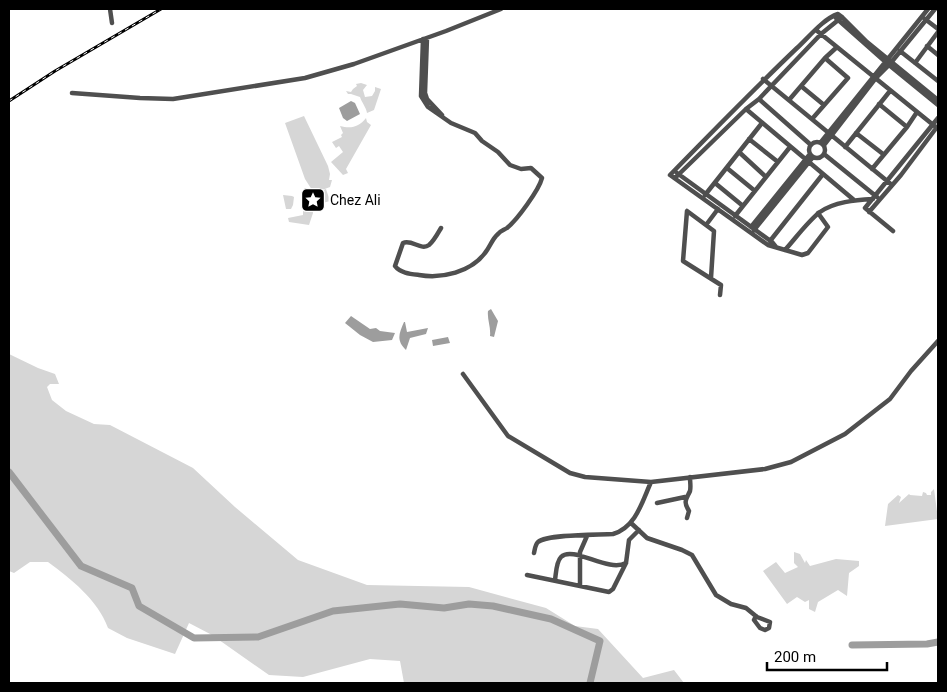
<svg xmlns="http://www.w3.org/2000/svg" width="947" height="692" font-family="Roboto,sans-serif">
  <style>
    .green { fill: #d6d6d6 }
    .water { fill: #9d9d9d }
    .lines { fill: none; stroke-linecap: round; stroke-linejoin: round }
    .river { stroke: #9d9d9d; stroke-width: 7 }
    .street { stroke: #4f4f4f; stroke-width: 4.5 }
    .rail-casing { stroke: #000; stroke-width: 3 }
    .rail { stroke: #fff; stroke-width: 1; stroke-dasharray: 4; stroke-linecap: butt }
    .labels { text-anchor: middle; dominant-baseline: central; stroke-width: 4.5; stroke-linejoin: round; paint-order: stroke }
    .poi-label { font-size: 14px; fill: #000; stroke: #fff; text-anchor: start }
  </style>
  <rect width="100%" height="100%" fill="#fff"/>
  <!-- green -->
  <path class="green" d="M361 83 367 85 363 90 365 97 372 96 375 91V87L381 89 374 110 367 113C366 107 362 103 360 97L351 94H348L346 91 351 92 353 89 357 86 356 84Z
    M304 116 328 166 330 174 329 180H332L330 187 314 193 305 179 285 123Z
    M366 118 367 122 371 125 346 169 348 173 343 175 331 162 343 152 339 146 336 148 332 142 342 137 341 135 343 133 340 126C351 129 359 127 366 118Z
    M326 189 330 201 319 204 315 193Z
    M283 195 292 196 294 197 293 205 291 209H286Z
    M311 199 313 213 309 225 289 222 288 218 303 215V205Z
    M9 354 38 368 55 374 59 384H50L47 387 52 400 66 411 94 424 110 425 193 468 235 507 298 560 367 585 469 587 546 608 575 626 598 629 643 678 674 670 684 683H404L400 661 370 659 303 677 269 675 212 635 189 623 175 654 127 638 108 628C98 600 71 579 48 562H30L14 573 9 571Z
    M934 489 938 519 885 526 888 504 898 495 901 497 899 503 909 494 910 495 922 496 923 492 926 493 927 495H931V492Z
    M794 552 800 554 805 563 806 560 810 566 836 559 859 561V566L849 573 847 596 838 590 818 602 815 612 809 609V600L805 602 797 597 787 604 763 571 776 562 785 573 798 567 794 563Z"/>
  <!-- water -->
  <path class="water" d="M351 101 355 103 360 114 347 121 343 118 339 108Z
    M491 309 498 321 494 337 490 336C491 327 487 319 488 311Z
    M351 316 370 329 376 328 380 331 395 333 392 340 373 342 360 335 345 323Z
    M404 322H405L407 332 428 328 426 334 410 338 406 350C396 340 399 334 404 322Z
    M448 337 450 343 433 346 432 340Z"/>
  <g class="lines">
    <!-- river -->
    <path class="river" d="M9 472 81 566 132 588 139 606 194 638 258 637 333 611 400 604 444 608 469 604 493 606 551 619 600 641 590 683
      M852 645 927 644 938 642"/>
    <!-- street -->
    <path class="street" d="M110 9 112 23
      M836 18 889 65 938 105
      M925 19 938 29
      M816 30 937 128
      M427 38 425 93 427 99 442 115
      M423 39 421 96 428 107 451 123 475 133 482 141 498 152 510 165 521 169 531 168 542 178C539 190 517 220 507 228 504 230 500 231 498 234 492 239 490 247 485 253 471 272 442 279 419 275 411 274 400 273 395 266L403 243C412 239 421 251 429 245 434 241 438 233 441 228
      M927 46 938 55
      M900 51 938 81
      M915 63 938 32
      M763 79 892 185
      M801 86 824 105
      M72 93 140 98 173 99 305 78 354 64 446 31 501 9
      M759 99 811 145
      M789 100 825 58 837 47
      M879 104 907 127
      M746 109 854 200
      M812 119 848 78 825 58
      M856 133 883 154
      M749 139 778 162
      M809 150a8 8 0 1 1 16 0a8 8 0 1 1-16 0Z
      M821 142 928 9
      M824 145 875 79 889 65 935 9
      M845 147 890 91
      M739 152 766 177
      M824 154 877 197
      M727 168 755 191
      M872 169 907 127 917 112
      M677 173 772 242 776 247
      M675 178 746 109 759 99 821 34 842 17
      M715 183 743 206
      M705 195 762 123
      M869 212 901 175 937 127
      M818 213 828 227 808 253 802 255 768 245 670 175C712 132 754 89 797 48 809 37 823 19 838 14L842 17 867 42 938 100
      M735 216 790 147
      M706 225 718 209
      M751 227 810 154
      M754 230 813 157
      M893 231 865 208 938 118
      M770 241 823 174
      M785 250C795 239 808 221 820 212 834 202 855 200 873 199
      M711 278 714 231 687 211 683 261 721 285 720 295
      M463 374 508 436 570 473 585 477 651 482 765 469 791 462 845 434 890 399 911 371 938 341
      M657 503 685 497
      M687 518 689 511C683 501 686 500 690 491 691 487 690 482 690 477
      M631 523 647 538 682 550 692 555 716 595 731 604 746 608 757 617 770 622 769 628 765 630 760 628 754 620 756 616
      M534 553C535 549 535 545 538 542 548 534 599 535 613 534 636 527 642 502 651 482
      M527 575 609 592 613 589 626 563 629 540 639 530
      M555 580C556 574 556 562 561 557 573 545 608 573 626 563
      M580 586V552L587 536"/>
    <defs>
      <path id="rail" d="M9 101 55 71 161 9"/>
    </defs>
    <!-- rail casing -->
    <use href="#rail" class="rail-casing"/>
    <!-- rail -->
    <use href="#rail" class="rail"/>
  </g>
  <!-- icons -->
  <defs>
    <symbol id="sight-square" viewBox="-11 -11 22 22"><rect x="-9" y="-9" width="18" height="18" rx="4" fill="#000" stroke="#fff"/><path d="M0-6L1.8-2.2L6-1.7L2.9 1.2L3.7 5.4L0 3.3L-3.7 5.4L-2.9 1.2L-6-1.7L-1.8-2.2Z" fill="#fff"/></symbol>
  </defs>
  <g fill-rule="evenodd">
    <use href="#sight-square" x="299" y="186" width="28" height="28"/>
  </g>
  <g class="labels">
    <!-- poi labels -->
    <g class="poi-label">
      <text x="330" y="200">Chez Ali</text>
    </g>
  </g>
  <!-- border -->
  <rect width="947" height="692" fill="none" stroke="#000000" stroke-width="20"/>
  <!-- scale -->
  <path d="M767 662v8h120v-8" fill="none" stroke="#000000" stroke-width="2.5"/>
  <text x="774" y="662" font-size="15" fill="#000000" stroke="#ffffff" stroke-width="4" paint-order="stroke">200 m</text>
</svg>
